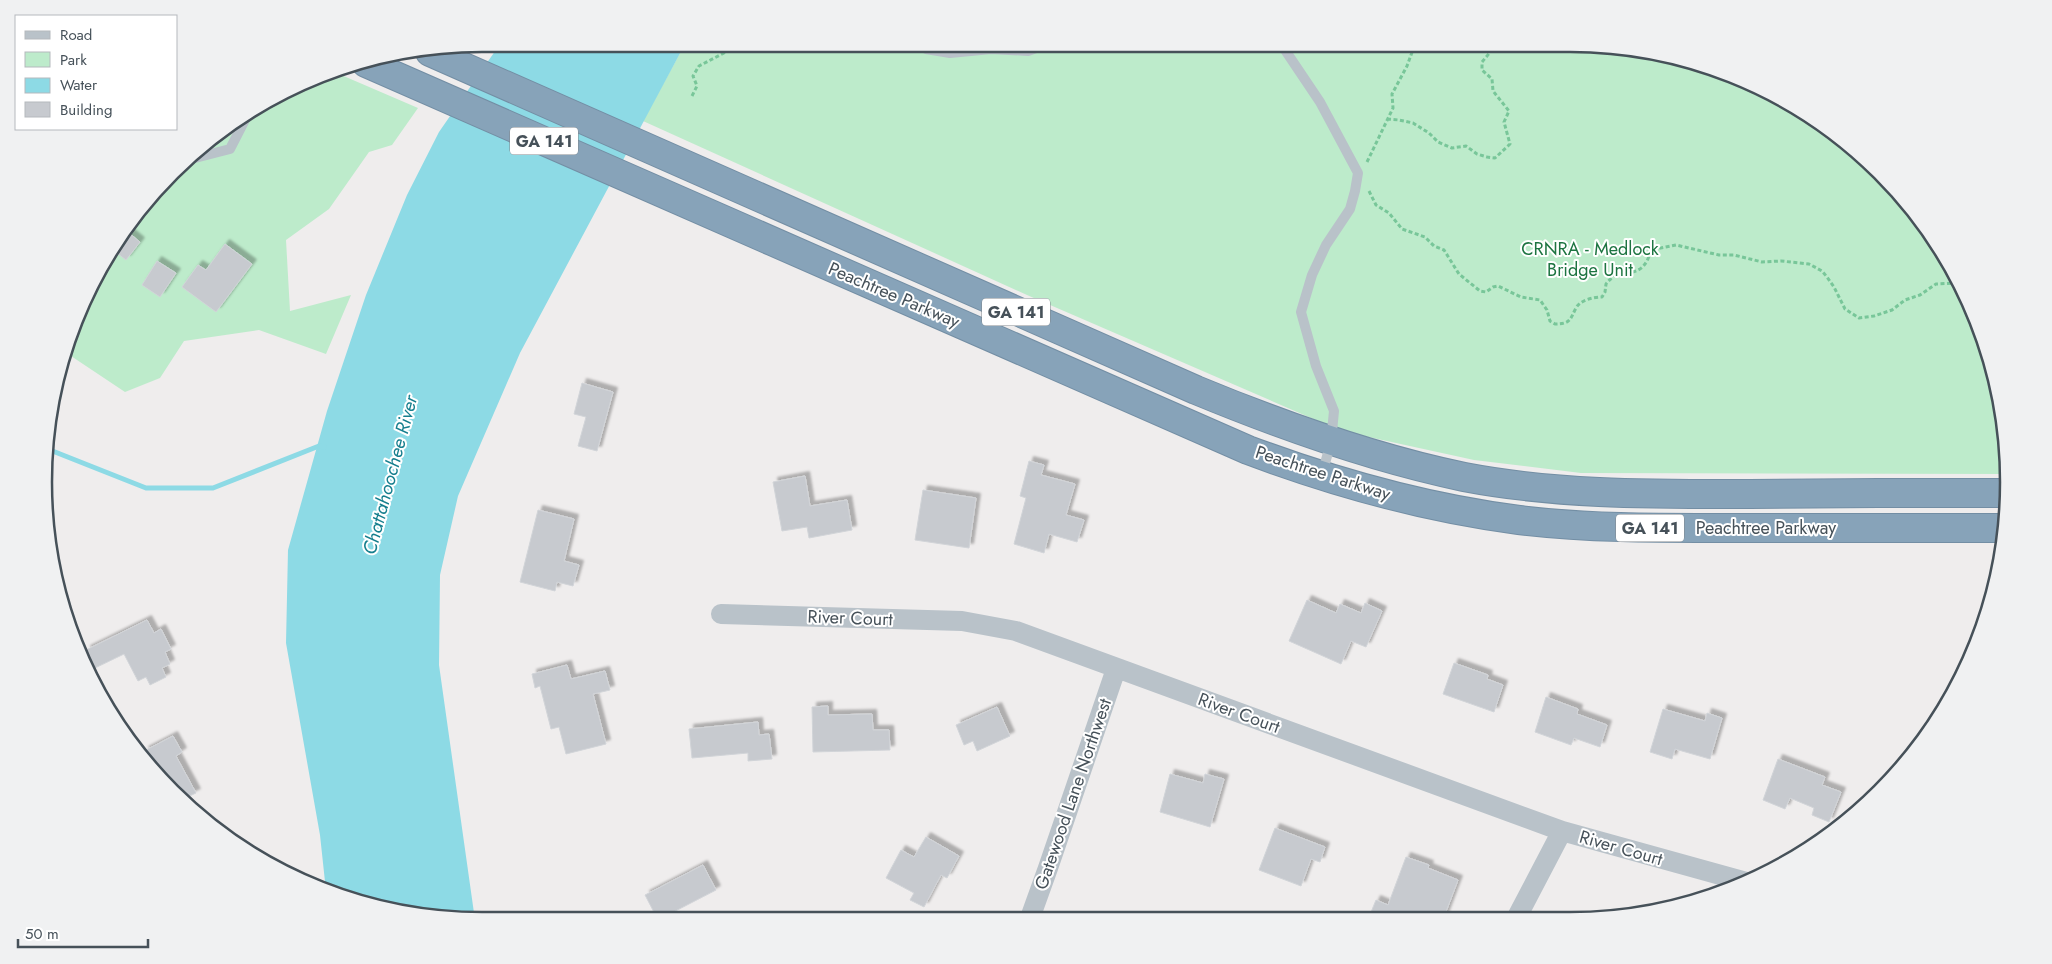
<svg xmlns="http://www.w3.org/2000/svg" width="2052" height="964" font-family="Jost,sans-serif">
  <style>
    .green { fill: #bdebcb }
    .water { fill: #8ddae5 }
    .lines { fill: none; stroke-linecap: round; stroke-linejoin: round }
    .stream { stroke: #8ddae5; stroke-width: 5 }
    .building { fill: #c7cacf; stroke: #d1d4d8; filter: url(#shadow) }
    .highway-casing { stroke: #738ea4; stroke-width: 30 }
    .path { stroke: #78c699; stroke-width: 3; stroke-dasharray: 4 2.5; stroke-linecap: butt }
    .lane { stroke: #b9c2c9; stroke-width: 10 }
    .street { stroke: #b9c2c9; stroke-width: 20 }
    .highway { stroke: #87a3b9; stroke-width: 28 }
    .labels { text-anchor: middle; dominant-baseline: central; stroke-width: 4; stroke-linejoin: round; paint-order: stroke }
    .shield { fill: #fff; stroke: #7e858b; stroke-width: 1 }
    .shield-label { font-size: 16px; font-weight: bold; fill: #465159 }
    .park-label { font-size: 18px; fill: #1d7441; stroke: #fff }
    .street-label { font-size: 18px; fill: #465159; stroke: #fff }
    .water-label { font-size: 19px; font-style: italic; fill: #167f8e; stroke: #fff }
    .rim { fill: none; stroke: #465159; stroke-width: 2.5 }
  </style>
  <defs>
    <filter id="shadow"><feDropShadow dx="4.5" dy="-4.5" stdDeviation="1" flood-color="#0004"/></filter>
  </defs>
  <rect width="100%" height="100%" fill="#efeded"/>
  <!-- green -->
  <path class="green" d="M685 44H1570L1655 52 1737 77 1813 117 1880 172 1934 238 1975 314 2000 396 2007 474 1581 473 1474 460 1341 431 1027 295 643 121Z
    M332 71 418 108 392 145 369 152 329 209 286 240 290 311 351 295 326 354 259 330 184 341 160 378 125 392 68 354 102 263 193 152 263 102Z"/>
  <!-- water -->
  <path class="water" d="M500 44H685L520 353 458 496 440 575 439 665 475 920 396 912 326 891 320 835 286 643 288 550 327 411 366 295 407 195 439 132Z"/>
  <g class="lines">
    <!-- stream -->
    <path class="stream" d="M50 450 146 488H213L319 446 324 447"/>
  </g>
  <!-- building -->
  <path class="building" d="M128 232 140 242 126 260 113 250Z
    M225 244 252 264 216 312 182 287 198 265 206 270Z
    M157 261 176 273 160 297 142 285Z
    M582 383 613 392 597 451 578 446 586 417 574 414Z
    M1029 461 1044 465 1041 475 1075 484 1066 515 1084 520 1077 542 1049 534 1044 553 1014 544 1026 498 1020 496Z
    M805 476 810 506 847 500 852 530 809 538 807 527 782 531 773 482Z
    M923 490 976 498 969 548 915 540Z
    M538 510 574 519 564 561 579 565 573 586 557 582 555 591 520 582Z
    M1307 600 1336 613 1340 604 1361 613 1365 603 1382 611 1366 647 1351 641 1341 664 1289 641Z
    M147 620 154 633 161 629 171 649 165 652 170 664 162 668 166 677 150 685 146 677 138 681 124 654 95 668 86 650Z
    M1454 663 1488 675 1487 679 1503 685 1494 712 1443 694Z
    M567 665 571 679 605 671 610 690 593 694 606 744 566 754 559 727 551 729 540 686 535 688 532 674Z
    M1546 697 1578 709 1577 714 1607 725 1600 747 1574 738 1571 745 1535 732Z
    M828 706V715L872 714 873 730H889L890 750 813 752 812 707Z
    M997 707 1010 736 977 751 973 741 964 745 956 725Z
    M1663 709 1705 721 1707 713 1722 718 1710 759 1675 749 1672 759 1650 752Z
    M758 722 759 735 769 734 772 759 748 761V753L692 758 689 729Z
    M173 736 182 752 176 756 196 793 183 799 144 751Z
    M1778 759 1825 777 1822 785 1841 792 1829 822 1812 815 1814 808 1790 798 1785 809 1763 800Z
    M1170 774 1203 783 1205 774 1224 779 1210 827 1160 812Z
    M1275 828 1325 847 1320 862 1311 859 1301 886 1259 870Z
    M926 837 959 856 947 878 941 875 924 907 910 900 914 893 886 878 901 850 914 857Z
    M1406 857 1429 865 1428 868 1458 880 1444 917H1369L1376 900 1388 905Z
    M703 865 716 890 658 920 645 895Z"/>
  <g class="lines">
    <defs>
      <path id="highway" d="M430 52 1196 390C1283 426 1372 458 1464 477 1558 495 1654 494 1750 494 1836 493 1921 493 2007 493
        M366 63 1248 450C1336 483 1426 508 1519 520 1593 529 1668 528 1742 528 1829 528 1917 528 2004 528"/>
    </defs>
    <!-- highway casing -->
    <use href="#highway" class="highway-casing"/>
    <!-- path -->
    <path class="path" d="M692 96 697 86 693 76 699 66 724 53 726 44
      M1387 119 1399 120 1413 123 1429 133 1438 142 1452 148 1466 146 1477 154 1487 157 1495 158 1510 144 1504 122 1509 111 1493 91 1492 79 1482 70V62L1497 44
      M1367 162 1393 108 1392 94 1407 66 1415 44
      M1369 191 1376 205 1389 213 1402 229 1425 237 1434 246 1444 250 1459 274 1480 291 1486 292 1493 287 1498 286 1521 297 1540 300 1547 310 1550 321 1555 324C1571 324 1570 319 1576 308 1580 300 1594 297 1602 297L1605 292 1606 284C1621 263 1642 285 1651 250L1676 245 1719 255H1734L1762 262 1781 261 1809 264 1822 271 1827 277 1834 287 1845 309 1859 318 1874 316 1892 310 1905 300 1920 295 1936 284 1958 283"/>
    <!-- lane -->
    <path class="lane" d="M919 44 926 49 950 53 991 49 1028 51 1047 44
      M1281 44 1320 102 1358 173 1355 191 1350 209 1326 245 1312 275 1301 312 1316 366 1334 411 1331 442 1322 474
      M191 155 195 158 230 149 249 112"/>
    <!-- street -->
    <path class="street" d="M721 614 962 621 1016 631 1562 831 1746 882
      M1517 917 1562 831
      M1030 918 1048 868 1116 669"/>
    <!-- highway -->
    <use href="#highway" class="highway"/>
  </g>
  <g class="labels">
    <!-- shield labels -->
    <g class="shield">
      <rect x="510" y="127.5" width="68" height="27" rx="4"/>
      <rect x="982" y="298.5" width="68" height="27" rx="4"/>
      <rect x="1616" y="514.5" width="68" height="27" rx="4"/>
    </g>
    <g class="shield-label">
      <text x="544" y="141">GA 141</text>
      <text x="1016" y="312">GA 141</text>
      <text x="1650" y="528">GA 141</text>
    </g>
    <!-- park labels -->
    <g class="park-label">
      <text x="1590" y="249">CRNRA - Medlock<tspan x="1590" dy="21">Bridge Unit</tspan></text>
    </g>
    <!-- street labels -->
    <g class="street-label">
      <text transform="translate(894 295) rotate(23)">Peachtree Parkway</text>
      <text transform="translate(1323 473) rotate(18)">Peachtree Parkway</text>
      <text x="1766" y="528">Peachtree Parkway</text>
      <text transform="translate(850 618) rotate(2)">River Court</text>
      <text transform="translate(1239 713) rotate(20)">River Court</text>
      <text transform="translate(1073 794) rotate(-71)">Gatewood Lane Northwest</text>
      <text transform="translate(1621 848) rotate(16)">River Court</text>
    </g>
    <!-- water labels -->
    <g class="water-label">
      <text transform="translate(390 475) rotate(-75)">Chattahoochee River</text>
    </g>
  </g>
  <!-- crop -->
  <path d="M0 0H2052V964H0ZM482 52H1570A430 430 0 0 1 2000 482V482A430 430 0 0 1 1570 912H482A430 430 0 0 1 52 482V482A430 430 0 0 1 482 52Z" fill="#f0f1f2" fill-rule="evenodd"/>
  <path class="rim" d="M482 52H1570A430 430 0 0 1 2000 482V482A430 430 0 0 1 1570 912H482A430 430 0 0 1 52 482V482A430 430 0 0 1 482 52Z"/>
  <!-- legend -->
  <rect x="15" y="15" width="162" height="115" fill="#ffffff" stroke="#b5b9bd"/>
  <rect x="25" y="31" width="25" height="8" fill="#b9c2c9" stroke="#b5b9bd"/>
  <text x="60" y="40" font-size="15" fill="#465159">Road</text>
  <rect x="25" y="52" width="25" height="15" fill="#bdebcb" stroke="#b5b9bd"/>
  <text x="60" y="65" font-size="15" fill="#465159">Park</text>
  <rect x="25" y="78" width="25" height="15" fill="#8ddae5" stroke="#b5b9bd"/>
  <text x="60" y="90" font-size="15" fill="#465159">Water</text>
  <rect x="25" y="102" width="25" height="15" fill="#c7cacf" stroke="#b5b9bd"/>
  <text x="60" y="115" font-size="15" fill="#465159">Building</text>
  <!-- scale -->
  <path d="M18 939v8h130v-8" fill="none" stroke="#465159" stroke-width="2.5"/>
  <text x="25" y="939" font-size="15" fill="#465159" stroke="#ffffff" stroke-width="4" paint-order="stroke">50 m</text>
</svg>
